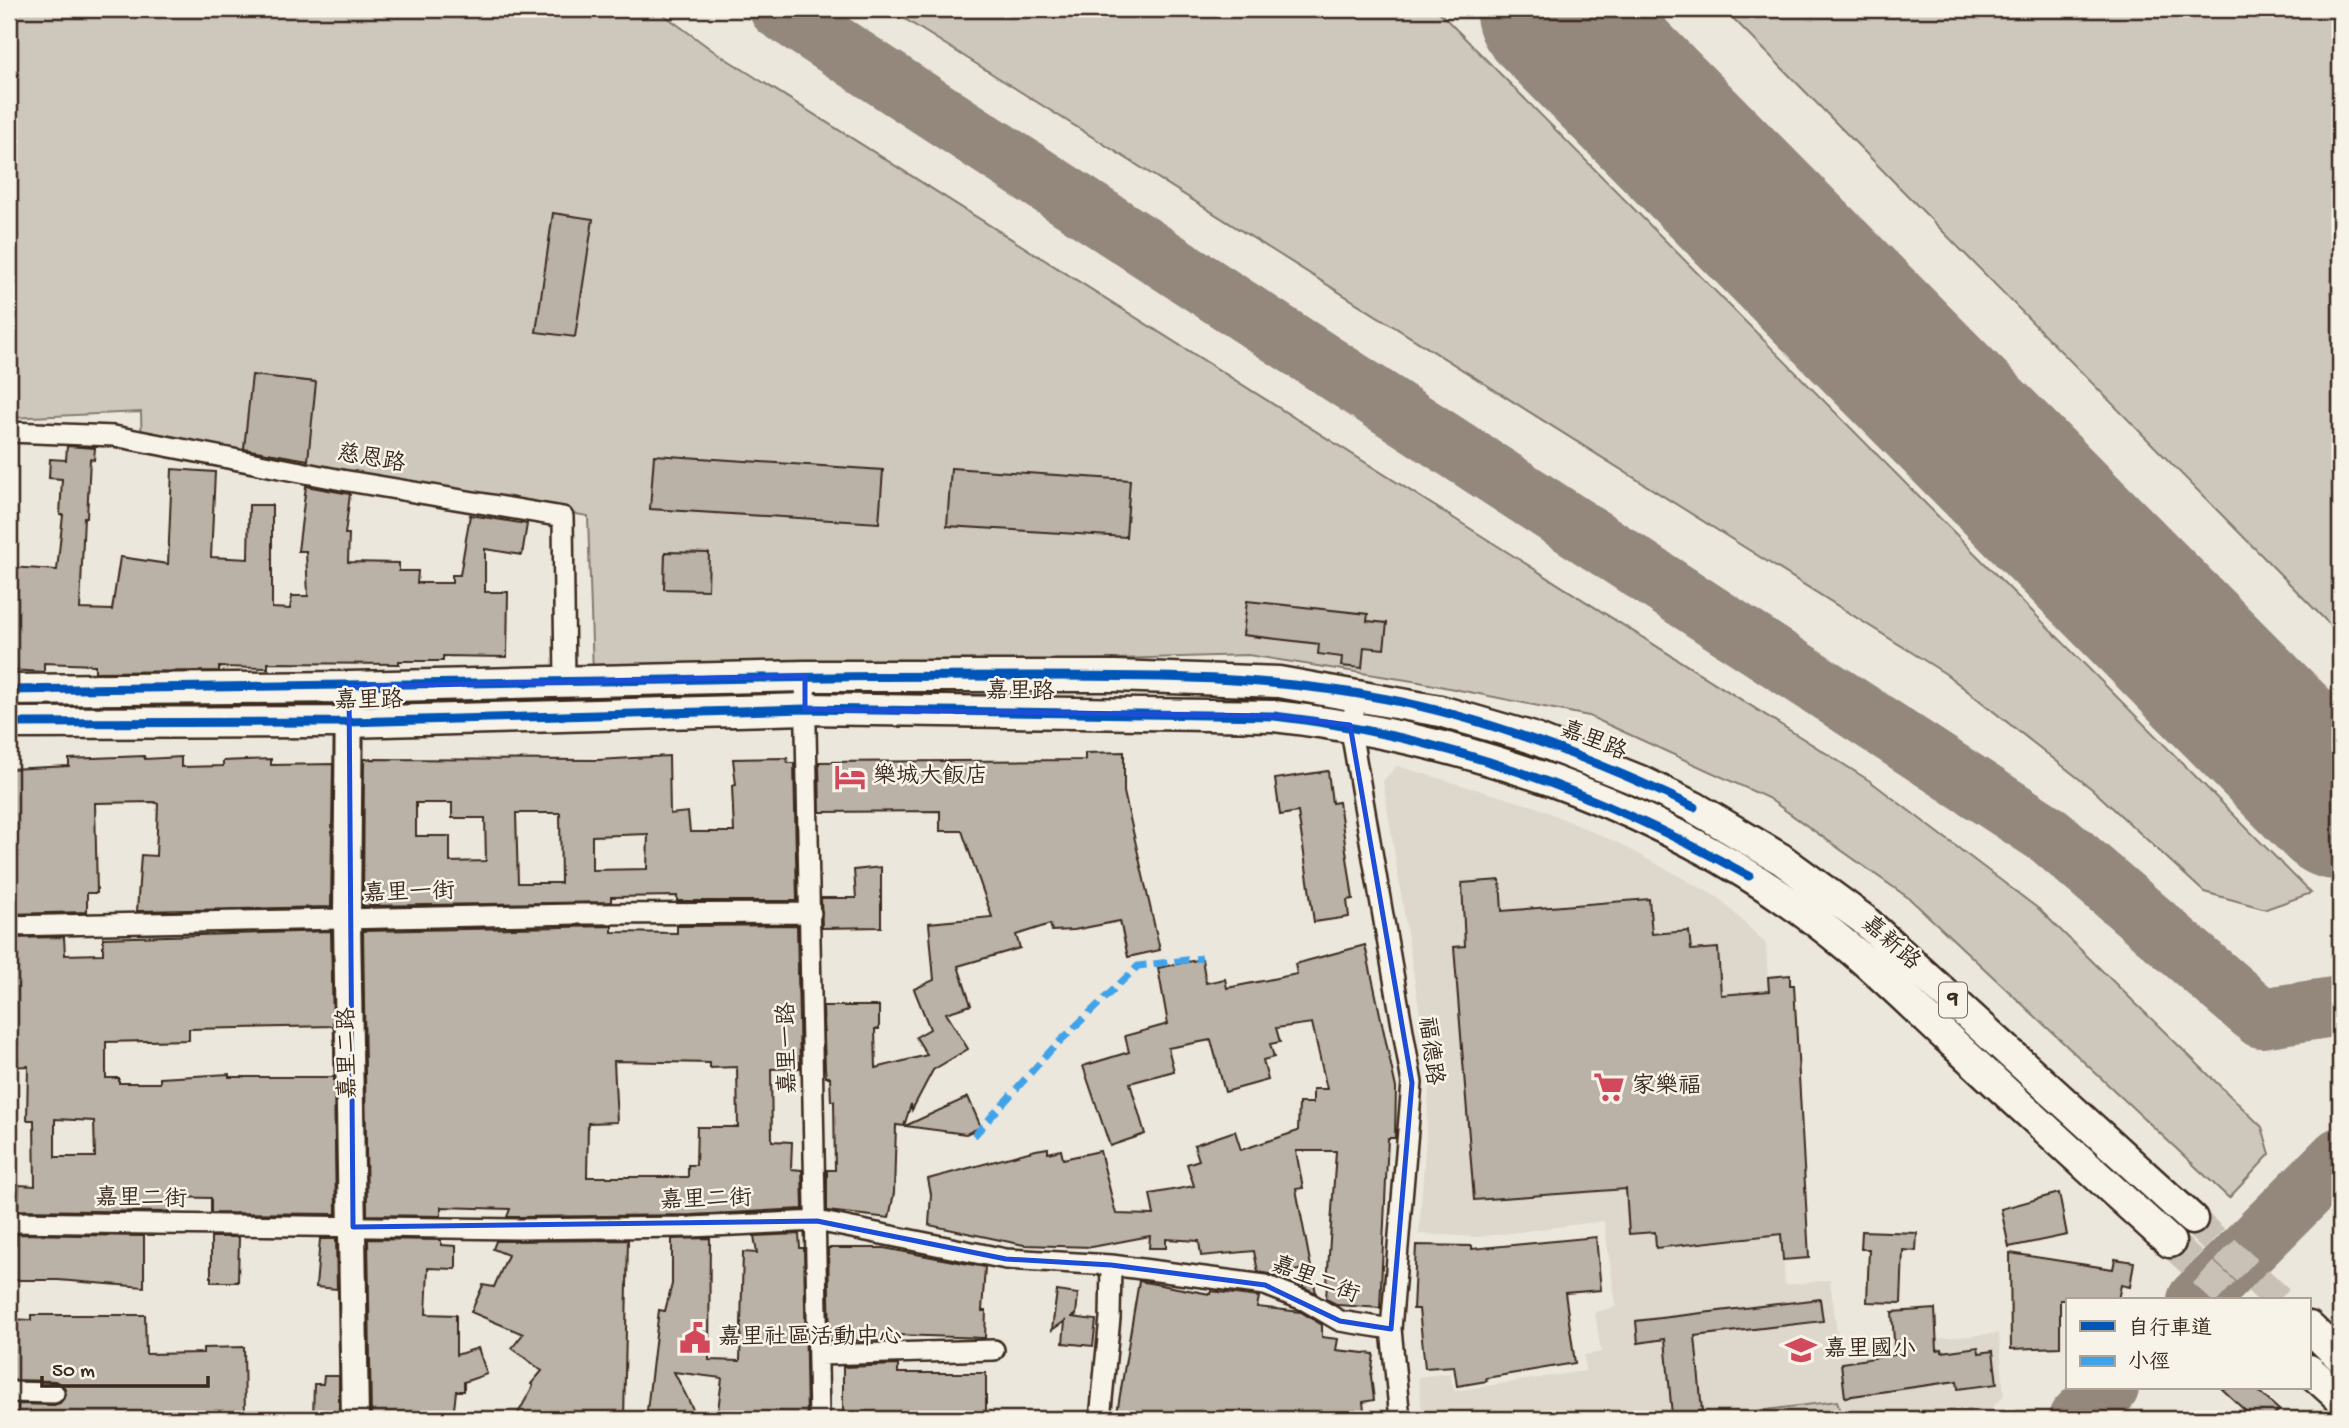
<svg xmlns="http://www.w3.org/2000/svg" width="2349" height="1428" font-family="'Gochi Hand','LXGW WenKai TC',sans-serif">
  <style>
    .built { fill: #ddd7cc }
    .green { fill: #cec8bc; stroke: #84796d; stroke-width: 2 }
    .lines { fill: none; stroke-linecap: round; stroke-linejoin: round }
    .taxiway { stroke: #94887d; stroke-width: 60 }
    .runway { stroke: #94887d; stroke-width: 149 }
    .building { fill: #bab2a7; stroke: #3b2a1e; stroke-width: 2; fill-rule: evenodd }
    .primary-tunnel { stroke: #c9c1b6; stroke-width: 30; stroke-dasharray: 30 15; stroke-linecap: butt }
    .street-casing { stroke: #3b2a1e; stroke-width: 24 }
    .secondary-casing { stroke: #3b2a1e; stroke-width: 32 }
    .primary-casing { stroke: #3b2a1e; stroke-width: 35 }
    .street { stroke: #f7f3e8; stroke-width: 19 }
    .secondary { stroke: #f7f3e8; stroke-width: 26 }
    .primary { stroke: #f7f3e8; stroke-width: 30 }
    .quiet { stroke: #3fa3ea; stroke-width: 7; stroke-dasharray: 14 7; stroke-linecap: butt }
    .cycleway-casing { stroke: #f7f3e8; stroke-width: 13 }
    .cycleway { stroke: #0057b8; stroke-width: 9 }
    .marked { fill: none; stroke: #1d4ed8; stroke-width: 5; stroke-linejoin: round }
    .labels { text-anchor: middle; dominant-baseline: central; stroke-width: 5; stroke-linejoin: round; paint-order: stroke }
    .shield { fill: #f7f3e8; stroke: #73665b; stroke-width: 2 }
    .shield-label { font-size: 21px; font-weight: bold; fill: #3b2a1e }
    .street-label { font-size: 23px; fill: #3b2a1e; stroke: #f7f3e8 }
    .poi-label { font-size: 23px; fill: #3b2a1e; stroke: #f7f3e8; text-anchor: start }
  </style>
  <rect width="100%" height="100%" fill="#ece7dc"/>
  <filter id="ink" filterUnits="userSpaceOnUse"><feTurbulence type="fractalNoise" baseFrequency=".0143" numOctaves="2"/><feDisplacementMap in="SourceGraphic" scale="14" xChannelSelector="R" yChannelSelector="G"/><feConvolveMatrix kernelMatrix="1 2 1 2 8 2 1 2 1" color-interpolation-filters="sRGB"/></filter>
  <g filter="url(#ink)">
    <!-- built -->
    <path class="built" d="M1397 766 1536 807 1618 843 1719 898 1766 944 1785 1285 1830 1280 1839 1348 1999 1333 2004 1395 1981 1419H1423L1418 1377 1450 1373 1454 1391 1585 1371 1584 1355 1601 1352 1595 1312 1616 1307 1604 1221 1479 1237 1419 1234 1430 1077 1383 781Z"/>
    <!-- green -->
    <path class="green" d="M9 9H656L712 50 1870 781 2040 910 2262 1127 2270 1154 2229 1198 1910 899 1768 798 1589 716 1419 682 1248 655 593 675 588 516 338 473 142 453 141 412 9 418Z
      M889 9H1436L2311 893 2266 909 2204 892 2092 789 1946 674Z
      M1724 9H2340V635Z
      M1837 1401 1842 1419H1695Z"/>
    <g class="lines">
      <!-- taxiway -->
      <path class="taxiway" d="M779 9 2050 836 2261 1018 2340 1006
        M2197 1300 2340 1157
        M2078 1419 2109 1388"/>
      <!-- runway -->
      <path class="runway" d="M1550 9 2340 806"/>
    </g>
    <!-- building -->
    <path class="building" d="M553 213 593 219 575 337 536 332Z
      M252 375 316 382 308 460 244 449Z
      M67 446 95 448 94 460 90 459 87 517H84L80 609 112 610 120 557 168 564 172 469 215 472 211 557 248 559 249 505H272V608L290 609 292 596H308L306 551H298L306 486 350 494 345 534H349L348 562 399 563V571H418L417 583H452V575H460L470 515 527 524 522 555 485 549V592H508L507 657 443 656V661H399V664L268 663V668L219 667V671L95 672V665L44 663V672L9 670V567L57 570 63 515H60L62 479 49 478 50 459 66 460Z
      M654 455 883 470 879 523 650 509Z
      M951 468 1130 480 1126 537 947 526Z
      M665 552 709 553 708 590 664 589Z
      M1247 601 1368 614 1367 621 1387 623 1384 649 1364 647 1362 668 1341 666 1342 657 1318 654 1319 644 1243 635Z
      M1124 752V792L1160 950 1128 957 1120 921 1074 930 1052 931 1050 924 1016 935 1020 948 958 966 971 1005 946 1013 968 1049 933 1070 912 1110 911 1104 904 1126 896 1125 894 1193 889 1218 827 1211V1170H835L834 1101H831L830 1077H826L825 1068 823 1006H879V1029H875L876 1068 927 1055 916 1037 930 1029 914 989 934 980 929 923 992 917 962 831H940V811L820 812 819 762 1085 760V753Z
      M144 756 145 759 181 757V767L223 766V761L271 759V765L333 764 331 907 137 911 141 855 156 856 158 804 154 802 95 803 97 893H87V912L9 914V769L69 766V759Z
      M669 756 670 814 688 812 690 832H734L732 786 736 785 733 759 787 758 788 763H794L797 901H677V896L611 897V902L363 906 364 759 597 760ZM416 803H452V818H485L486 861 450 862V836H416ZM516 813H560L561 883H518ZM648 834 647 869 592 870V836Z
      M1328 771 1332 803 1339 802 1353 899 1347 900 1349 917 1314 922 1298 812 1280 815 1275 779Z
      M881 867V927L822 928 821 898H856L854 870Z
      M1500 880 1502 911 1649 899 1652 934 1689 931 1691 950 1718 948 1721 995 1769 991 1768 977 1790 975V985H1794L1809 1258 1783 1260 1781 1234 1656 1248 1655 1232 1629 1234 1626 1189 1474 1200 1454 947 1465 946 1462 883Z
      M797 925 800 1068 771 1069 772 1141 792 1142 791 1169 802 1170 803 1209 691 1215 517 1217H507L510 1209 441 1207V1216L367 1215 363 931 612 926V932L677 933V926ZM614 1061 710 1063V1068L737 1067 738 1127H697L696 1165H688V1177H587L588 1123 617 1122Z
      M331 931 333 1026 189 1029V1040L106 1042V1078H119V1083H160V1078L229 1074V1077H334L336 1214 211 1213V1198L169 1197V1212L18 1210 19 1185 35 1186 34 1120H27L28 1066 9 1067V938L64 937 65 955 103 954V938ZM55 1119 94 1121 95 1157H55Z
      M1365 945 1396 1088 1395 1138H1388L1380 1308 1338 1305 1326 1299 1336 1151H1296L1303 1188 1296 1189 1316 1293 1303 1287 1304 1269 1274 1275 1258 1272 1254 1251 1201 1256 1199 1241 1166 1239V1248H1149L1150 1236 1092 1247 1024 1245 929 1225 931 1194 928 1179 1036 1150 1048 1148V1153L1061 1150 1063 1159 1100 1151 1116 1214 1154 1215 1150 1194 1194 1186 1187 1164 1199 1160 1194 1145 1235 1131 1241 1150 1298 1131 1299 1103H1313V1089H1327L1312 1023 1276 1028 1280 1042 1270 1044 1274 1057 1263 1060 1268 1080 1225 1092 1211 1040 1168 1048 1174 1071 1130 1083 1145 1134 1110 1146 1083 1066 1129 1052 1125 1036 1168 1024 1158 968 1202 959 1206 983 1225 979 1227 988 1297 974 1295 964Z
      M968 1097 981 1127 966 1134 905 1126Z
      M2059 1193 2067 1235 2009 1247 2001 1209Z
      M1862 1231 1917 1233 1916 1251 1903 1250 1901 1303 1867 1302 1869 1249H1861Z
      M16 1234 144 1236V1287L58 1280H10V1244H16Z
      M799 1234 800 1248H804L807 1419H717L722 1378 674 1372 698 1419H646L659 1310 665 1311 672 1284V1239L710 1238 709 1360 740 1361 743 1252 757 1253 754 1236Z
      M211 1237H239L238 1282H211Z
      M1596 1237 1601 1290 1565 1293 1575 1363 1486 1378 1487 1381 1457 1386 1454 1366 1425 1368 1419 1309H1413L1416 1245 1472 1246V1249Z
      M320 1239H336L337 1289 316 1287Z
      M368 1239 441 1240V1245L456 1246V1269L428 1268 426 1314 456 1315V1355L478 1348 487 1374 464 1382V1391H456L453 1419H371Z
      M628 1240 624 1419H515L533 1386 531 1384 542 1371 512 1348 523 1334 471 1312 483 1285 494 1287 508 1255 493 1249 496 1241Z
      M828 1248H884L985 1267 982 1311H986L985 1338 898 1335V1340L830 1341Z
      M2010 1253 2113 1269 2115 1259 2134 1262 2130 1287 2121 1285 2118 1300H2060V1347L2011 1349Z
      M1139 1281 1210 1294 1211 1291 1259 1297 1257 1307 1301 1312 1322 1325V1337L1338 1339 1336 1350 1374 1354 1371 1376 1374 1400 1363 1402 1365 1419H1116Z
      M1057 1291 1078 1294 1076 1315 1071 1317 1096 1320 1093 1346 1063 1343 1065 1321 1052 1330Z
      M1820 1299 1823 1321 1695 1336 1702 1411 1672 1415 1665 1339 1638 1343 1636 1321Z
      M1935 1309 1937 1350 1942 1349V1352L1978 1347 1979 1353 1993 1351 1997 1384 1958 1389 1957 1381 1845 1397 1841 1363 1895 1355 1892 1312Z
      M31 1315H145L146 1354 203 1353V1348L244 1347 245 1419H18V1404L54 1405 60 1403 66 1394 64 1387 55 1381 9 1380V1319L31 1320Z
      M898 1365V1373H986V1412L884 1413V1419H843V1367Z
      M324 1376H339V1419H313L314 1384H323Z
      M2221 1388H2255L2279 1410 2270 1419H2254Z"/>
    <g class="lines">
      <!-- primary-tunnel -->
      <path class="primary-tunnel" d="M2192 1219 2279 1300
        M2170 1242 2233 1300"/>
      <defs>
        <path id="street" d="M9 432 114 436 342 480 563 517 565 682
          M805 676 819 1419
          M1359 694 1350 725 1412 1083 1391 1329 1400 1419
          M9 926 577 914 811 913
          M9 1222 517 1229 691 1227 817 1221 1006 1259 1111 1265 1265 1285 1306 1301 1340 1321 1391 1329
          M819 1355 994 1350
          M9 1392 54 1393
          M1100 1419 1110 1318 1111 1265"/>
        <path id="secondary" d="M349 687 347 921 355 1419"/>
        <path id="primary" d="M9 690 349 687 805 676H1115L1279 682 1440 711 1530 737 1640 781 1694 807 1781 859 1863 919 2192 1219
          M9 723 348 722 805 709 1274 716C1477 739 1688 814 1847 946 1884 976 1918 1011 1953 1043 2025 1110 2097 1176 2170 1242
          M2309 1327 2340 1357
          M2309 1370 2340 1398"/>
      </defs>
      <!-- street casing -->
      <use href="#street" class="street-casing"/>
      <!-- secondary casing -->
      <use href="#secondary" class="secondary-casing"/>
      <!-- primary casing -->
      <use href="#primary" class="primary-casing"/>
      <!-- street -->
      <use href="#street" class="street"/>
      <!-- secondary -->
      <use href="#secondary" class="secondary"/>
      <!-- primary -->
      <use href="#primary" class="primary"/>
      <!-- quiet -->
      <path class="quiet" d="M974 1136 1052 1049 1138 966 1202 958"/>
      <defs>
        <path id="cycleway" d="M9 690C229 688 449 685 669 680 786 677 903 676 1020 676 1143 676 1266 675 1387 699 1494 720 1596 760 1694 807
          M9 723 348 722 805 709 1274 716C1448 736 1597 792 1749 876"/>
      </defs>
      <!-- cycleway casing -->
      <use href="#cycleway" class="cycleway-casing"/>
      <!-- cycleway -->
      <use href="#cycleway" class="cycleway"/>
    </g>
  </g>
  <!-- marked area -->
  <path class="marked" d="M805 676V709L1274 716 1350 725 1412 1083 1391 1329 1340 1321 1265 1285 1111 1265 1006 1259 817 1221 353 1227 349 687Z"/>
  <!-- icons -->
  <defs>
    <symbol id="hotel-bare" viewBox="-9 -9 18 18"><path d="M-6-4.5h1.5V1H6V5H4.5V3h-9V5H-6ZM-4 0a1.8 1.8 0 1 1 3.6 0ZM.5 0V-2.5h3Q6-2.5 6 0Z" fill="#d1495b" stroke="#f7f3e8" stroke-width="2.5" paint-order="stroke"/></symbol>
    <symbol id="supermarket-bare" viewBox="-9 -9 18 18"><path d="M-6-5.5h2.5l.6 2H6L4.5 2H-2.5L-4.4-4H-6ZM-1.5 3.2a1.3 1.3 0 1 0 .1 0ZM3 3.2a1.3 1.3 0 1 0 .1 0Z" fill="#d1495b" stroke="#f7f3e8" stroke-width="2.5" paint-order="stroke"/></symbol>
    <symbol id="civic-bare" viewBox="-9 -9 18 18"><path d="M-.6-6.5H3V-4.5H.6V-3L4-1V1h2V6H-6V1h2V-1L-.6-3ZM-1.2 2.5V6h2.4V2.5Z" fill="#d1495b" stroke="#f7f3e8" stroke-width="2.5" paint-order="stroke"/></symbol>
    <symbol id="school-bare" viewBox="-9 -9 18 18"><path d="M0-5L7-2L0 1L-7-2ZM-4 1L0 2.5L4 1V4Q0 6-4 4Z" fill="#d1495b" stroke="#f7f3e8" stroke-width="2.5" paint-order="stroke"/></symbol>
  </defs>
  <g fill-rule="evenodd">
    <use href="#hotel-bare" x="828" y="755" width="44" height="44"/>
    <use href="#supermarket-bare" x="1587" y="1065" width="44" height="44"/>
    <use href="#civic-bare" x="673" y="1316" width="44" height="44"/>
    <use href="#school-bare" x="1779" y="1328" width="44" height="44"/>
  </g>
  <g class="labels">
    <!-- shield labels -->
    <rect class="shield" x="1939" y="982.5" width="28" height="35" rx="5"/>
    <g class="shield-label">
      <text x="1953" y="1000">9</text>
    </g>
    <!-- street labels -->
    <g class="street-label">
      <text transform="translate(371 460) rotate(10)">慈恩路</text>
      <text transform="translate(1020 693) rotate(1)">嘉里路</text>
      <text transform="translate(369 702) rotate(-1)">嘉里路</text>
      <text transform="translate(1593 742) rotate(22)">嘉里路</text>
      <text transform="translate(409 894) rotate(-2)">嘉里一街</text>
      <text transform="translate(1890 944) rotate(41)">嘉新路</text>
      <text transform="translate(789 1048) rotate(-91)">嘉里一路</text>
      <text transform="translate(1429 1051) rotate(83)">福德路</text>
      <text transform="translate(349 1053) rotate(-91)">嘉里二路</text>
      <text transform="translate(141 1200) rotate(1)">嘉里二街</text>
      <text transform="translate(706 1201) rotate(-2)">嘉里二街</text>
      <text transform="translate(1315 1281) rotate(21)">嘉里二街</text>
    </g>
    <!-- poi labels -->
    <g class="poi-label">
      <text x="873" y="777">樂城大飯店</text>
      <text x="1632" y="1087">家樂福</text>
      <text x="718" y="1338">嘉里社區活動中心</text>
      <text x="1824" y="1350">嘉里國小</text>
    </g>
  </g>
  <!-- margin -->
  <rect width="2349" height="1428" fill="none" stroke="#f7f3e8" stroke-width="35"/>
  <rect x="18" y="18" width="2314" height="1393" fill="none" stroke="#3b2a1e" stroke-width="2.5" filter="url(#ink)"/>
  <!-- legend -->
  <rect x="2066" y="1298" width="245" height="91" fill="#f7f3e8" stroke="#aca397" stroke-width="2"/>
  <rect x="2080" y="1321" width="35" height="10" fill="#0057b8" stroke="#aca397" stroke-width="2"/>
  <text x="2128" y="1334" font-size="21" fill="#3b2a1e">自行車道</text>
  <rect x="2080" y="1356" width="35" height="10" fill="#3fa3ea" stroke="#aca397" stroke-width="2"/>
  <text x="2128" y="1368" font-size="21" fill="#3b2a1e">小徑</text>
  <!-- scale -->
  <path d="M42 1376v10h166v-10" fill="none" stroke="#3b2a1e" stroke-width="3.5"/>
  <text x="52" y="1376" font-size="21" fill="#3b2a1e" stroke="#f7f3e8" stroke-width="5" paint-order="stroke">50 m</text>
</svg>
